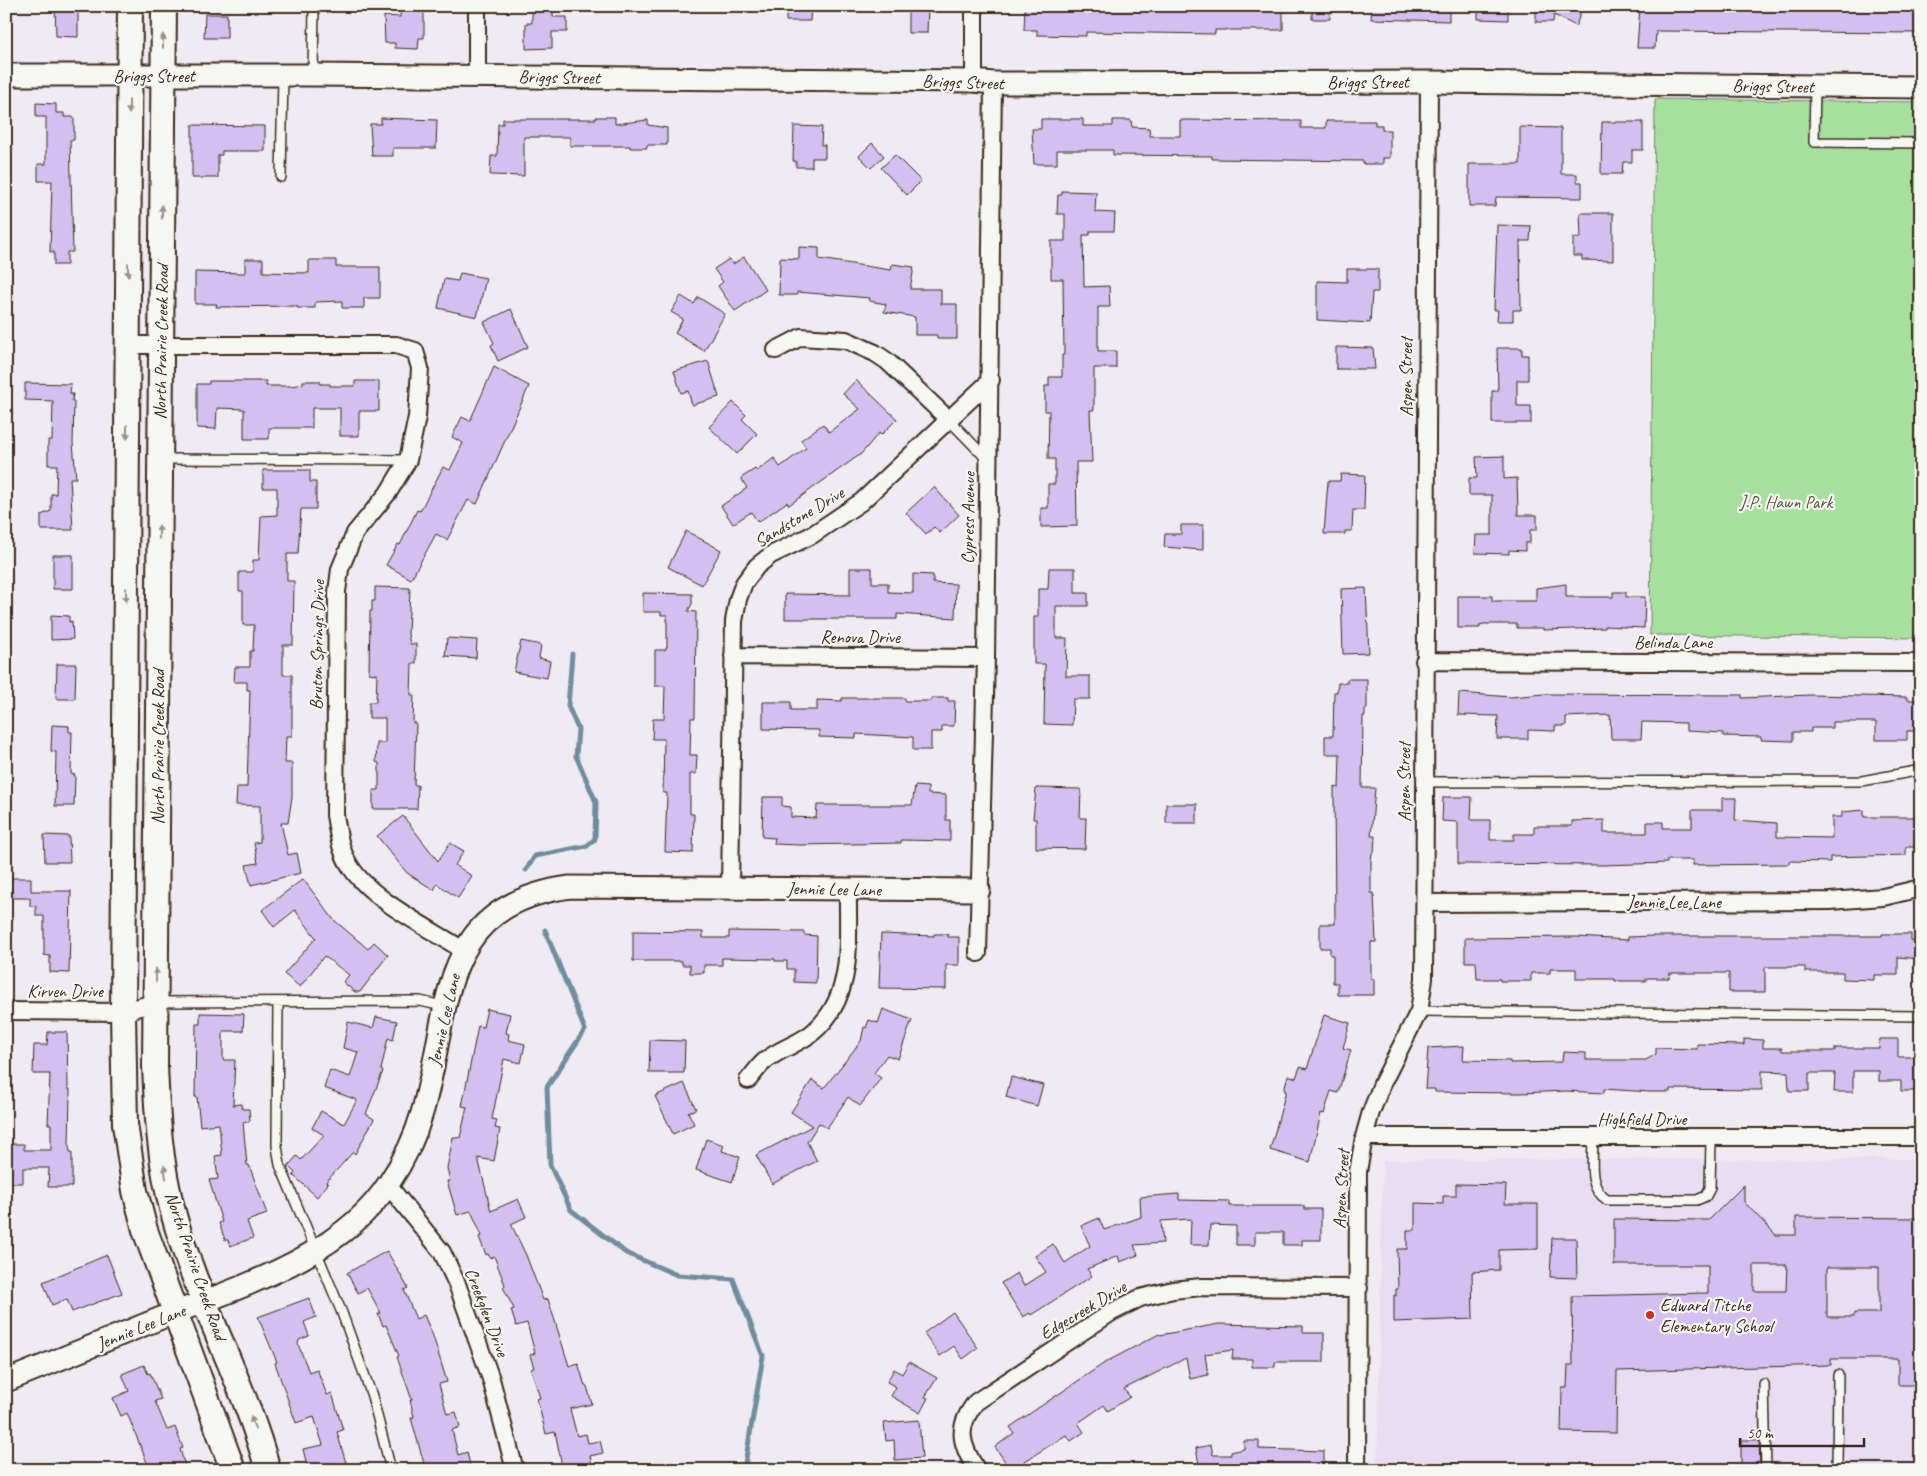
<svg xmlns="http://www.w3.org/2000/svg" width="1927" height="1476" font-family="Caveat,sans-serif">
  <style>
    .built { fill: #e7def1 }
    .green { fill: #a9dea1; stroke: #728460 }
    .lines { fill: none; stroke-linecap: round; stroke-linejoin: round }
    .stream { stroke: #728c9f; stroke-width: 5 }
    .building { fill: #d3c0f0; stroke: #3b2a1e; fill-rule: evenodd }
    .service-casing { stroke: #3b2a1e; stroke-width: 12 }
    .minor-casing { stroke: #3b2a1e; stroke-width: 20 }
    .tertiary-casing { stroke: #3b2a1e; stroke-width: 25 }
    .secondary-casing { stroke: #3b2a1e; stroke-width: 28 }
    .service { stroke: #f6f6f2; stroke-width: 9 }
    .minor { stroke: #f6f6f2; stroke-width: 16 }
    .tertiary { stroke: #f6f6f2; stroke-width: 21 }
    .secondary { stroke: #f6f6f2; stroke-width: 24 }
    .oneway { fill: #989088 }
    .poi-dot { fill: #c8321e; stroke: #f6f6f2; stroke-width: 2 }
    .labels { text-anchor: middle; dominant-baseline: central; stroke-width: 4.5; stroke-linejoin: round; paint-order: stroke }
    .street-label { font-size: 18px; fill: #3b2a1e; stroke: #f6f6f2 }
    .park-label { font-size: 18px; fill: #56573f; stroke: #f6f6f2 }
    .poi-label { font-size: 18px; fill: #3b2a1e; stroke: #f6f6f2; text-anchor: start }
  </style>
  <rect width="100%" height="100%" fill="#efebf2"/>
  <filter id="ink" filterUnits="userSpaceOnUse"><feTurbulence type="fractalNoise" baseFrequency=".02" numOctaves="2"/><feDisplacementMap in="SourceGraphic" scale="10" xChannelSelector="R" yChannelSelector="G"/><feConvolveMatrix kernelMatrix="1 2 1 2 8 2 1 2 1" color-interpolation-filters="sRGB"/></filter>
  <g filter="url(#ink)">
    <!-- built -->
    <path class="built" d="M1921 1159V1470H1377L1383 1160Z"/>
    <!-- green -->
    <path class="green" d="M1655 99 1921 102V638L1650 635Z"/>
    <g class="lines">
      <!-- stream -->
      <path class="stream" d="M526 870 535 856 587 846 595 839 596 802 576 756 578 729 568 706 572 654
        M545 930 585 1030 547 1087 550 1165 571 1210 626 1253 677 1275 733 1279 763 1356 744 1470"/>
    </g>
    <!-- building -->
    <path class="building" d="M55 6H78V37L56 36Z
      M400 6H424V38H419L418 49 395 48V43H385L384 16 400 17Z
      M532 6H553V17H567V32H552V48L526 49V23H532Z
      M786 6H811L810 21H786Z
      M1025 6 1163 9V7L1204 9V6H1283V30H1215V34L1086 32V36L1037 35V30H1024Z
      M1312 6H1330V19H1312Z
      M1372 6H1449V21L1371 19Z
      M1478 6H1508V20L1478 19Z
      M1536 6H1571L1581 11 1576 26 1554 15 1553 22H1536Z
      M1640 6H1921V33L1656 31 1655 48H1637Z
      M908 8H928L927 33H908Z
      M205 14H227V38H204Z
      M36 103 56 104V113H64V117H74V140H70L73 252H67V265H54V252H50L52 181H38V164H46V117H36Z
      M596 117H615V124L648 120V125L667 128V145H647V148H630V146H570V137H524V176L490 175 491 156H497L498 124H503V119H596Z
      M381 118 437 120 436 148H393V156H372L370 124H381Z
      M1041 119H1083V126H1113V120H1131L1132 127 1149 128 1150 136H1180V120L1301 121V128H1326V121H1375V125H1382V130H1390V158H1383V164H1363V161L1212 159V156L1113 155V150H1057V164H1034L1032 129H1041Z
      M1602 122H1643V150H1632V162H1623L1622 174H1601Z
      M192 125 265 126V151H222V155H218V178H192Z
      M794 126 822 127 821 145H825V158H812V167H796V161H793Z
      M1520 127 1561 128V174H1577V182H1582V198L1496 197 1495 206H1469V164H1520Z
      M872 143 884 156 871 168 859 156Z
      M895 155 921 181 907 195 881 168Z
      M1062 191 1096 192 1095 212 1115 213 1114 231H1090V235H1083L1084 287 1109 286 1110 307H1098V351H1116V368H1094V410H1090L1092 462H1076L1077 526 1041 527V508H1048V484H1055V459H1048L1049 411H1045V386H1049V377H1062V355H1064L1063 279H1051V241H1065V214H1057L1058 195H1062Z
      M1580 213H1613V261L1582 260V256H1573V238H1581Z
      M1497 225 1531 226 1530 241H1520L1521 310H1513V321H1497L1498 310H1494Z
      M799 247 819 248V259L891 270 892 264 914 267 910 289H941V304H957V339H937V335H915V317L884 312 886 304 869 301 870 298 797 292V295H779L780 258 799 259Z
      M744 257 766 290 735 311 718 286 723 282 714 269 729 259 733 264Z
      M245 259H263V272L309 273V260H336V267H380V298H364V308H342V301L315 302V308H297V306L216 307 217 304H195V272L245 273Z
      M1347 269H1378V292H1372L1370 323 1317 320V281L1347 282Z
      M460 273 486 278 477 317 438 308 444 279 458 281Z
      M681 296 694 304 698 297 725 314 704 351 675 333 683 319 671 312Z
      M511 309 528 347 498 361 491 345 494 343 484 322Z
      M1336 347 1373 348 1375 369H1336Z
      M1497 348H1522V355H1528V380H1517V406H1531V423H1492V391H1498Z
      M708 361 719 397 692 405 688 391 681 393 674 371Z
      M494 367 529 386 477 504 468 500 447 540 436 534 411 579 386 565 398 544 400 545 417 510 420 511 443 467 450 470 463 443 452 437 462 417 470 421Z
      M856 380 897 419 881 435 879 433 861 454 789 505 787 502 758 522 751 512 733 524 721 506 747 488 741 478 755 469 757 471 774 458 780 467 806 448 801 440 823 424 829 432 860 409 843 394Z
      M209 381H266V386H291L303 384V381H320V384H330V386H355V381H379V411H359V436H340V408H312V428H269V439H244V409L217 408 216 429 197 428V384H209Z
      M25 383 71 384 70 394H73L72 401H74L73 443 76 478H70L73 530H41V515L51 511V494H56L57 465H48V440H52L53 401 25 400Z
      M733 402 746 415 742 419 757 434 737 454 709 427Z
      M1504 456V479L1517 478 1518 515H1537V530H1530V543H1525V551L1509 550V554L1475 553 1476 535H1492V495H1469V478H1477L1476 457Z
      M263 470H310V482H316V509H301L298 554H287V581H294L293 645H283V675H292V736H286L285 763H292V797L288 823H281L288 855 297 853 301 873 251 885 246 865 258 863 254 843 260 842V806L236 805 237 787H247L250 690H247V682H234L235 667H250V651H253L254 625H243V591H239V572H253V560H259L261 516 277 515V488H263Z
      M1341 474 1365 475 1364 510H1353L1352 531H1345V534H1324L1328 481H1340Z
      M934 487 959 515 940 533 934 527 926 534 906 513Z
      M1181 525H1203V550L1164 547 1165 534H1181Z
      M686 531 721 550 702 585 668 567Z
      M53 555H73V589H53Z
      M850 568H872V583H888V592L913 593V574L933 575V583L956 584 955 618 897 614V619H785V594L850 595Z
      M1049 568H1075V593H1088V606H1056V638H1067L1066 676H1090V699H1073L1072 725 1044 724 1045 664H1034V617H1038V589H1048Z
      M1566 584V597H1613V592H1626V597H1645L1644 628 1605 626V628L1543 630V628H1517V624H1483L1480 625V628H1458V596H1492V601H1536V588Z
      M375 587 410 588 408 634 410 644H416V663H412L411 695H414L413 723H416L414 785H418L417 809H373V790H379V763L376 762 377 743H385V718H369V702H376L377 674 369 673 370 611H372V601H375Z
      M1366 588 1369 653 1343 654 1341 589Z
      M643 593 692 594V604L688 611 696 612 695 718H691L690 755H697L696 774H690V814H694L693 853 665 852 667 793H663L664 739H652L653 719H664L665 686H655V650H665L667 647V615H661V612H643Z
      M51 615 69 616V622L72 621 73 639 51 640Z
      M447 638 477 640 476 658 445 656Z
      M521 641 541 645 539 658 550 661 547 678 514 672Z
      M57 664H76L75 699H56Z
      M1347 679H1367V709H1365V716H1363L1362 788H1375L1371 836H1375L1374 853H1372L1371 861V893H1374L1376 942H1371V979H1374V995H1338V983H1333V955H1330V948H1320V924H1335L1334 787 1339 788 1340 754H1325V736H1333L1334 692H1337L1338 683H1347Z
      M1459 693 1511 697 1544 694 1742 695V698L1810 695 1907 697V700H1921V731H1907V740H1876V722H1832V728H1811V732H1793V741L1761 740V737L1723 736V733L1686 731V723L1642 722 1641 739H1611L1610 715 1566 717V726H1555V731L1528 730V739H1497L1498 716 1458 715Z
      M842 698H905V701H931V698H948V701H955L954 726H942V732H931V750H913V737L856 734V738L819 737V730L763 729V702H791V710H817V700L842 701Z
      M52 725 69 726V732H72L71 774 75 775 74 806H55L56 752 51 751Z
      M915 786 928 787V794L946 795V820H950V841L901 840V843L800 845 774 844 775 838 762 837 763 797H782V806L791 807V817L816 818 817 805H912Z
      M1036 788 1081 789 1080 818H1086L1085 849 1036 848V819H1033Z
      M1443 797H1472L1471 820H1490V840H1514V834H1534V826H1572V821L1604 820V833H1647V822H1663V828H1692V810H1722V798H1736L1735 820 1777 823V837L1832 838V817H1842V812L1864 810V817H1921V847H1906V855L1830 857V862L1789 861V864L1693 865V860H1667V863L1603 865 1458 864V822L1442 821Z
      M1166 804H1197V823H1166Z
      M403 816 438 861 450 843 464 851 455 865 472 876 458 898 437 884 434 890 407 873 377 836Z
      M44 835 69 836 70 862H45Z
      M11 878H31V891H71L69 973 50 972V956L44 955V916H36V906H30V898H11Z
      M303 879 334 920 368 949 374 942 388 955 360 992H355L343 982 349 975 324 956 300 987 284 974 316 938 295 910 274 927 262 910Z
      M633 931 703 932V938H729V931L804 932V935L817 936 816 983 794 982V969H787V961H775V959L722 958V965H704V973H690V965H682V961H633Z
      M881 934 934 936V934H948V937H959V965H946V989L879 988Z
      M1882 934H1911V941H1921V959L1898 957V975H1874V980L1843 979V972H1805V967H1765V992H1729V973H1670L1669 978H1646V981H1615V979H1576V969H1550V973H1531V981H1500V979H1477L1476 962H1465V938L1577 937 1628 940V937L1653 936H1882Z
      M487 1009 510 1014 506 1033 509 1034 508 1040 525 1044 521 1063 504 1059 492 1119 497 1120 495 1128 500 1129 494 1161 478 1158 491 1211 518 1199 526 1217 511 1224 526 1255 543 1300 548 1299 569 1366 578 1363 585 1386H587L592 1404 570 1409 577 1436 586 1434 588 1443 600 1441 603 1453 590 1456 593 1470H563L555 1432 546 1434 537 1399 540 1398 531 1369 534 1368 530 1355 535 1353 527 1323 516 1326 511 1310 514 1309 503 1287 505 1285 494 1256 490 1258 488 1254 486 1255 479 1237 482 1236 471 1211 457 1215 447 1181H450L447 1168 453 1137 460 1138 467 1107 462 1106 478 1026 483 1027Z
      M883 1009 912 1020 898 1059 887 1055 874 1073 881 1078 860 1106 848 1097 827 1128 819 1123 807 1142 817 1161 772 1184 756 1155 812 1126 791 1112 812 1080 824 1088 861 1041 864 1027 866 1028 869 1020 878 1023Z
      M200 1013 244 1014 243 1031H223V1060H235L233 1105 241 1104 242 1109H249L250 1121 243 1122 247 1165H249L267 1214 247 1221 253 1238 230 1246 228 1240H225L219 1223 222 1222 209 1180 218 1179 215 1156 222 1155 219 1124 200 1126 197 1097H195L196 1024H200Z
      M1324 1015 1350 1023 1343 1048 1351 1050 1338 1093 1331 1091 1324 1114 1321 1113 1310 1162 1270 1150 1286 1091 1284 1090 1288 1075 1296 1078 1300 1067 1307 1069Z
      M376 1017 397 1021 393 1040 388 1038 381 1070 383 1071 366 1114 374 1119 355 1154 353 1152 326 1182 328 1184 317 1197 293 1175 295 1173 288 1166 297 1156 301 1160 324 1135 312 1128 321 1111 344 1124 357 1100 324 1088 330 1070 350 1077 358 1052 343 1048 348 1022 373 1028Z
      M48 1032H67L68 1089H70L69 1146 70 1152H72V1187H48L49 1168H23V1183H6V1144H24V1150H51V1124H48L50 1074H33L34 1045H47Z
      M1744 1039 1763 1040V1048H1782V1051H1835V1048H1879L1880 1039H1898V1057H1916V1091H1901V1081H1879V1071H1853V1092H1834L1835 1073H1809V1091H1789L1788 1072 1762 1071V1090L1670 1089V1092H1650L1604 1089V1093L1566 1091 1521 1093 1435 1092V1089H1425L1428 1048 1464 1046 1463 1060 1510 1061V1063L1562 1062 1563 1052 1586 1053V1060H1646L1656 1054V1048L1697 1049V1044L1744 1045Z
      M650 1040 685 1041 684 1073H649Z
      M1011 1077 1043 1085 1037 1106 1006 1097Z
      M684 1083 696 1109 688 1112 694 1124 673 1134 655 1096Z
      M706 1139 724 1145 722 1151 740 1157 732 1182 696 1170Z
      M1456 1184 1506 1185 1505 1204H1538V1249L1499 1250V1270L1472 1272 1473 1319 1394 1322V1295L1396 1296V1289H1398L1397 1249H1407V1230H1415V1203L1443 1204V1196H1456Z
      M1744 1185V1202L1776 1235H1796V1217L1921 1218V1385H1898V1359H1831V1365L1617 1371 1616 1433 1561 1432 1562 1388H1567L1568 1365H1573L1572 1296 1708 1293V1265H1614V1219L1709 1220ZM1754 1265H1787L1786 1291H1754ZM1827 1267H1879V1313H1854V1317H1827Z
      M1179 1194V1200L1229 1201V1206H1304V1209H1321V1240H1302V1245H1283V1232H1255V1245H1236V1226L1210 1225 1209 1245H1190L1191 1219 1161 1221 1163 1243 1134 1245 1138 1255 1120 1262 1118 1256 1087 1269 1092 1276 1031 1315 1030 1313 1023 1317 1001 1283 1017 1273 1024 1286 1046 1272 1035 1256 1053 1244 1065 1263 1090 1246 1081 1226 1099 1218 1104 1230 1141 1217 1140 1197Z
      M1552 1238H1576L1577 1278 1550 1277Z
      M387 1251 408 1288 404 1290 416 1319 424 1315 433 1336 447 1382 439 1384 447 1414 456 1412 460 1427 452 1430 458 1455 467 1452 471 1470H429V1466L425 1467 411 1418 414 1417 410 1400H412L397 1357 399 1356 386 1325 383 1326 378 1314 381 1313 367 1288 358 1293 347 1273Z
      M107 1255 122 1293 72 1312 67 1299 52 1305 43 1282Z
      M309 1298 316 1317 304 1322 309 1336 299 1340 298 1344 309 1372 317 1369 327 1395 332 1393 343 1430 337 1432 348 1470H308L303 1449 323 1445 314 1417 296 1423 275 1363 277 1362 258 1317Z
      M953 1312 978 1348 963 1359 954 1346 940 1356 924 1333Z
      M1219 1324 1303 1326V1333H1324V1362H1275V1367H1252V1359H1232L1233 1350 1205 1354 1208 1375 1190 1379 1186 1358 1124 1389 1130 1397 1108 1411 1104 1405 1078 1423 1084 1432 1071 1441 1066 1435 1011 1470 995 1447 1014 1433 1010 1427 1106 1362 1159 1334 1160 1335Z
      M909 1362 937 1378 925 1397 928 1398 920 1413 891 1396 896 1387 887 1382 894 1369 902 1374Z
      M144 1365 148 1374 150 1373 161 1399 155 1401 167 1430 175 1427 183 1448 180 1449 186 1470H150L127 1413 121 1416 113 1398 129 1391 122 1374Z
      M919 1420 922 1458 895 1460 894 1440 886 1441 884 1423Z
      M1741 1440H1759L1760 1470H1741Z
      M1244 1441H1259V1449L1324 1451V1470H1200L1196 1448 1211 1445 1213 1455H1231V1452L1244 1449Z"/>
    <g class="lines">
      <defs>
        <path id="service" d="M313 75 314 6
          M1815 86 1814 142 1921 143
          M281 177 283 75
          M949 420 989 461
          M160 459 408 460
          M1424 782 1862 781 1921 770
          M156 1002 420 1001 443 1006
          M278 1002 277 1146 280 1165 342 1313 372 1396 391 1470
          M1419 1011 1921 1016
          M1593 1139C1593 1160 1587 1187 1607 1200H1697L1706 1196 1710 1188 1711 1138
          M1764 1384 1766 1470
          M1837 1470 1838 1375"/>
        <path id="minor" d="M477 76V6
          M974 81V6
          M128 345H396L415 351 420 368 417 417 408 460 388 493 355 533 340 569 337 592 335 815C338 832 340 851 350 866 371 900 429 928 463 950
          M776 350 801 337 846 340 875 353 887 361 949 420
          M733 656 986 658
          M1424 661 1921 663
          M730 888 734 621 738 599 744 583 757 566 771 555 812 535 861 502 991 380
          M1426 903 1830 901 1883 897 1921 888
          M978 953 986 658 993 83
          M6 1011 123 1012 156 1002
          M748 1080C754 1074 759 1065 766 1060 780 1049 798 1044 812 1033 856 997 847 940 848 889
          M1364 1137H1921
          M388 1185 442 1252 457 1284 491 1379 515 1470
          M977 1470C960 1444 956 1427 976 1402L1112 1312 1140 1298 1173 1290 1201 1287 1359 1288
          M1357 1470 1358 1172 1364 1137 1371 1112 1382 1084 1419 1011 1424 979 1429 82"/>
        <path id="tertiary" d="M6 75H313L974 81 993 83 1429 82 1921 87
          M6 1381C58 1360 110 1339 161 1318 239 1287 341 1257 389 1183 403 1162 415 1138 422 1113 452 1012 433 906 570 887L979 890"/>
        <path id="secondary" d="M130 6 123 1012 125 1124 135 1191 145 1230 233 1470
          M164 6 155 1065C157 1115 160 1164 173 1212 197 1301 244 1381 268 1470"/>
      </defs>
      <!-- service casing -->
      <use href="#service" class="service-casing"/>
      <!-- minor casing -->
      <use href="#minor" class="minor-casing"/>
      <!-- tertiary casing -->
      <use href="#tertiary" class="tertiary-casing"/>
      <!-- secondary casing -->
      <use href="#secondary" class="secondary-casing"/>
      <!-- service -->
      <use href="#service" class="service"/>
      <!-- minor -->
      <use href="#minor" class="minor"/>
      <!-- tertiary -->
      <use href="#tertiary" class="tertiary"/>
      <!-- secondary -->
      <use href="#secondary" class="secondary"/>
    </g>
    <!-- one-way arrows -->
    <defs><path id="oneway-solid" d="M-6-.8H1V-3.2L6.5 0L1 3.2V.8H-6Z" transform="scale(1.25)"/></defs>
    <g class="oneway">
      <use href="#oneway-solid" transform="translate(163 41) rotate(-90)"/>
      <use href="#oneway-solid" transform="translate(129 107) rotate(90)"/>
      <use href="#oneway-solid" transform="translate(162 212) rotate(-90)"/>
      <use href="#oneway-solid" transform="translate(128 270) rotate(90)"/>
      <use href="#oneway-solid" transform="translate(127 432) rotate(90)"/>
      <use href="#oneway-solid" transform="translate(159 532) rotate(-90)"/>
      <use href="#oneway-solid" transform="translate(126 595) rotate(90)"/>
      <use href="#oneway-solid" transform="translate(156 975) rotate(-90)"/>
      <use href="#oneway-solid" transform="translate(165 1172) rotate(-99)"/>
      <use href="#oneway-solid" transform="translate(253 1423) rotate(-109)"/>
    </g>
  </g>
  <!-- markers -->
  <circle class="poi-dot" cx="1650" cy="1315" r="5"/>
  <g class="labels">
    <!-- street labels -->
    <g class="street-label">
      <text x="154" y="76">Briggs Street</text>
      <text transform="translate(559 77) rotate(1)">Briggs Street</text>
      <text transform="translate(963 82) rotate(2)">Briggs Street</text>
      <text x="1368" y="82">Briggs Street</text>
      <text transform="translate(1773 86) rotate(1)">Briggs Street</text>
      <text transform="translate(161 342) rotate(-89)">North Prairie Creek Road</text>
      <text transform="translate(1406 377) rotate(-90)">Aspen Street</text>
      <text transform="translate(799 517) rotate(-31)">Sandstone Drive</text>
      <text transform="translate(968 518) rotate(-89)">Cypress Avenue</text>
      <text x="860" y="637">Renova Drive</text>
      <text x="1673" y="642">Belinda Lane</text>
      <text transform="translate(317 645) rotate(-89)">Bruton Springs Drive</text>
      <text transform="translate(158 747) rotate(-90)">North Prairie Creek Road</text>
      <text transform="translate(1404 782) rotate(-90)">Aspen Street</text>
      <text transform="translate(834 889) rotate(1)">Jennie Lee Lane</text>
      <text x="1674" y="902">Jennie Lee Lane</text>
      <text x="65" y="991">Kirven Drive</text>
      <text transform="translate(444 1020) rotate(-77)">Jennie Lee Lane</text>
      <text x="1642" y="1119">Highfield Drive</text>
      <text transform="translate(1341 1189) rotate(-87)">Aspen Street</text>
      <text transform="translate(196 1266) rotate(71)">North Prairie Creek Road</text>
      <text transform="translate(1083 1310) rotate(-31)">Edgecreek Drive</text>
      <text transform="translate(487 1312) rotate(69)">Creekglen Drive</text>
      <text transform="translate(141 1327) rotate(-22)">Jennie Lee Lane</text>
    </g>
    <!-- park labels -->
    <g class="park-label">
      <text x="1786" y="502">J.P. Hawn Park</text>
    </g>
    <!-- poi labels -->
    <g class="poi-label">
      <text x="1660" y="1305">Edward Titche<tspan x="1660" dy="21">Elementary School</tspan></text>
    </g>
  </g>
  <!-- margin -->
  <rect width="1927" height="1476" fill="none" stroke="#f6f6f2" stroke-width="25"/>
  <rect x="12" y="12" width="1902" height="1451" fill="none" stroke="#3b2a1e" stroke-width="2" filter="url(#ink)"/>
  <!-- scale -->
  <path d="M1740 1438v8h124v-8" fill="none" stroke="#3b2a1e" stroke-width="2.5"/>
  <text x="1747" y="1438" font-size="15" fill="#3b2a1e" stroke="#f6f6f2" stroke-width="4" paint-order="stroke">50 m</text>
</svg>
